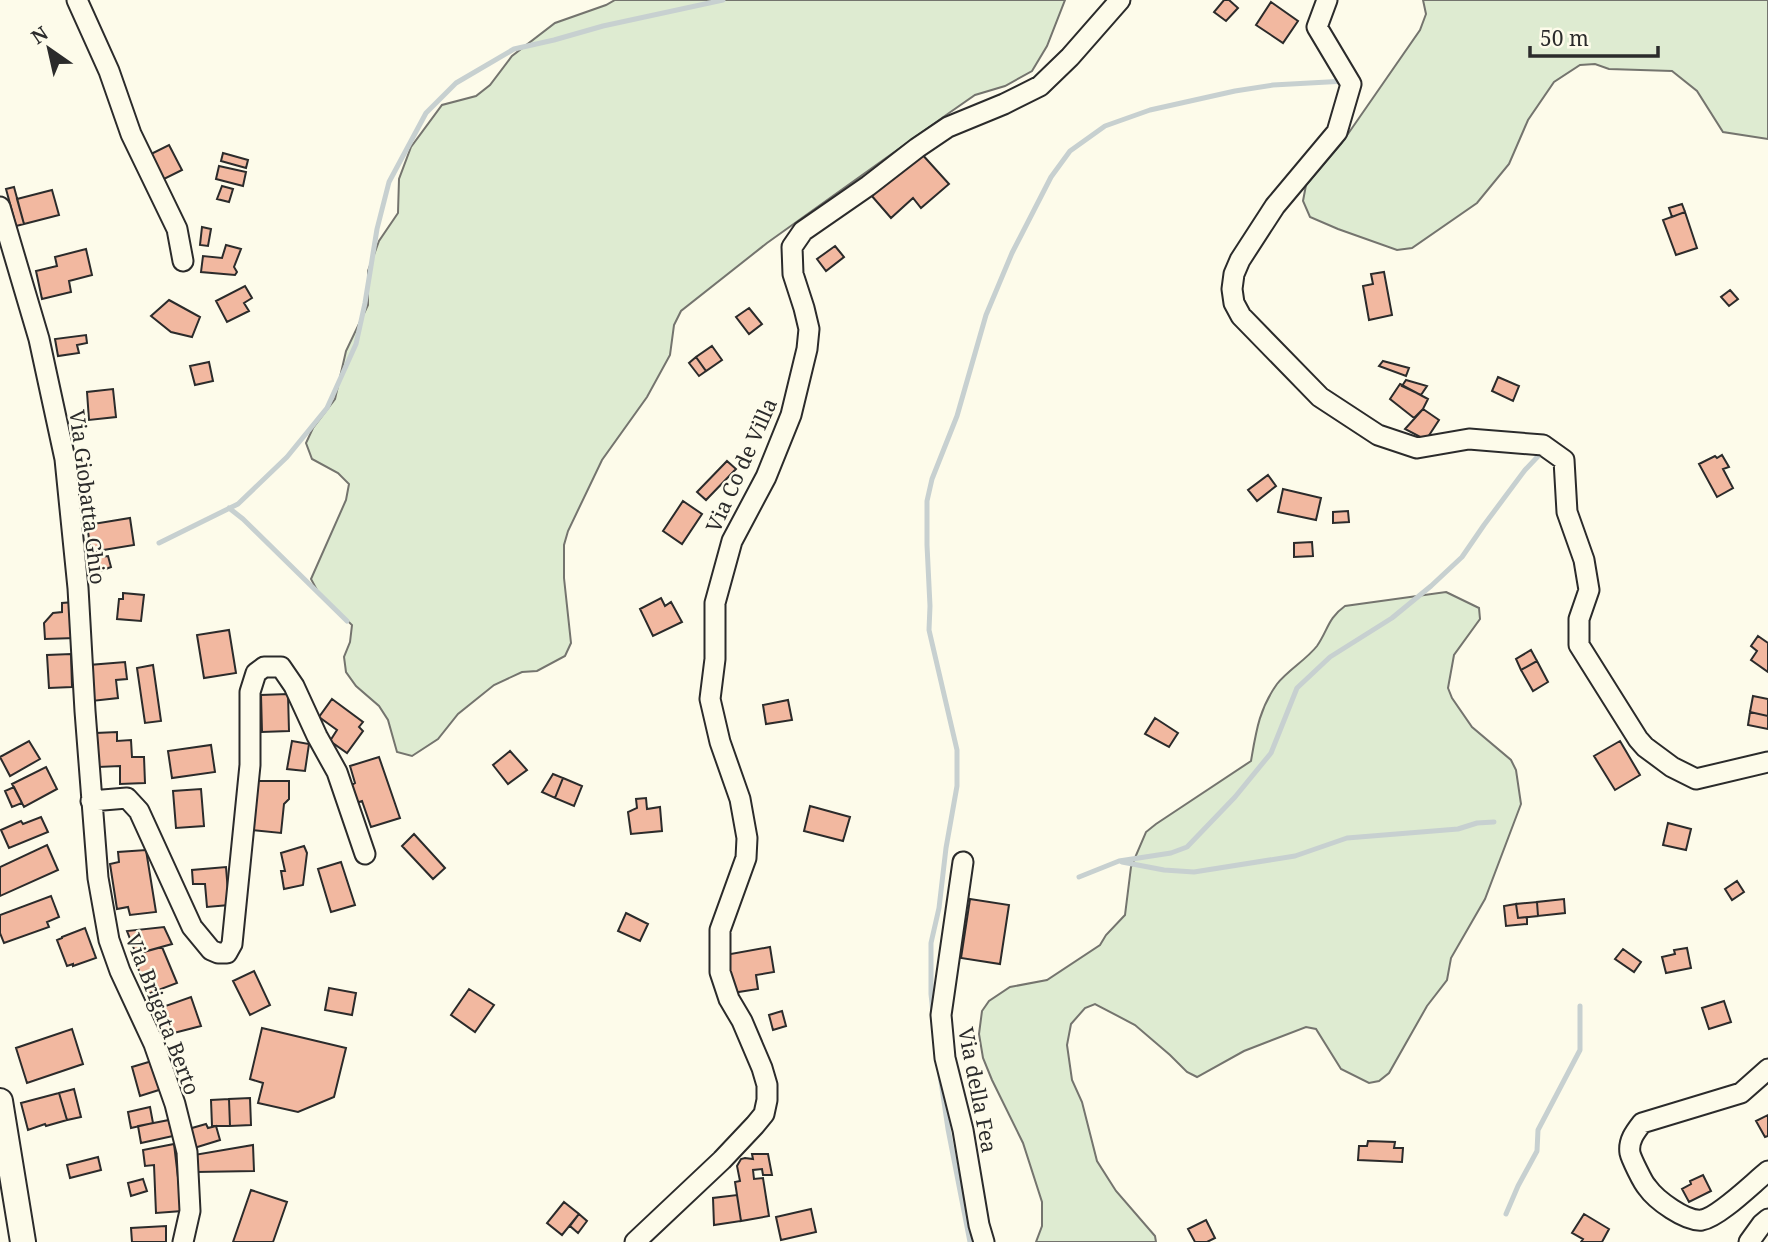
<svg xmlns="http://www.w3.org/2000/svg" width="1768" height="1242" font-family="'Noto Serif',serif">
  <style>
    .green { fill: #deebd1; stroke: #74746e; stroke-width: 2 }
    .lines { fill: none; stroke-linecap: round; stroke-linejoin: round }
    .stream { stroke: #c7d0d0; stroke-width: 5 }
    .building { fill: #f2b8a0; stroke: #2b2b2b; stroke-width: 2 }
    .minor-casing { stroke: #2b2b2b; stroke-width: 23 }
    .major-casing { stroke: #2b2b2b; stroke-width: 28 }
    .minor { stroke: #fdfbea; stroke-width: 19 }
    .major { stroke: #fdfbea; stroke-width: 24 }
    .labels { text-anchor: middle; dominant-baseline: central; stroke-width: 5; stroke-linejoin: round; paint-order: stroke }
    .street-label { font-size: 21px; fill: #2b2b2b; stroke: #fdfbea }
  </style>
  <rect width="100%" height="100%" fill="#fdfbea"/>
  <!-- green -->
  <path class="green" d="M615 0H1065L1047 46 1032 71 1005 86 975 95 949 113 767 243 681 311 674 325 670 355 647 397 602 460 568 531 564 545V578L571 643 565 656 537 671 522 672 494 685 458 714 438 739 412 756 397 752 388 720 379 706 356 686 346 672 344 657 350 642 352 625 318 592 311 579 346 500 349 484 338 473 312 459 306 443 313 428 335 399 346 351 368 305V271L379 241 398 213 399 179 411 147 442 105 476 96 490 85 512 56 555 23 606 5Z
    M1423 0H1768V139L1723 132 1697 91 1672 71 1609 69 1595 64 1580 65 1554 82 1528 120 1509 164 1477 203 1412 248 1397 250 1338 229 1310 217 1303 201 1306 185 1341 144 1420 30 1426 14Z
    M1446 592 1479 608 1480 619 1454 655 1448 688 1452 698 1472 727 1511 760 1516 770 1521 804 1485 899 1451 958 1447 980 1427 1006 1389 1073 1379 1081 1369 1083 1341 1069 1316 1029 1306 1027 1244 1051 1197 1077 1187 1072 1170 1055 1135 1025 1095 1004 1085 1008 1071 1024 1067 1045 1072 1080 1082 1102 1097 1161 1116 1191 1155 1236 1156 1242H1036L1042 1226V1202L1023 1143 992 1080 983 1058 979 1034 982 1011 989 1001 1010 987 1047 980 1100 945 1106 935 1125 915 1131 867 1146 832 1156 824 1251 761C1256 732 1259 709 1277 684 1288 670 1306 660 1317 646 1328 630 1328 618 1345 606Z"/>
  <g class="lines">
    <!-- stream -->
    <path class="stream" d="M229 508 243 519 347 621
      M159 543 238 504 287 457 327 408 356 344 365 303 377 229 389 182 426 113 456 83 514 49 554 40 603 26 723 0
      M1122 862 1164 870 1194 872 1295 856 1347 838 1458 829 1477 823 1494 822
      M1079 877 1119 861 1171 853 1187 847 1235 797 1271 753 1297 688 1330 657 1392 618 1431 586 1462 557 1484 525 1525 470 1543 451
      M933 1013 931 994V943L939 908 946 848 957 786V750L929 630 930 606 927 545V501L932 479 957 416 986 315 1012 253 1051 177 1070 151 1105 126 1150 110 1235 91 1273 85 1346 81
      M940 1075 948 1129 970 1242
      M1506 1214 1518 1186 1537 1151 1538 1130 1580 1050V1006"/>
  </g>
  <!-- building -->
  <path class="building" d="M1224 0H1229L1238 8 1226 21 1214 12Z
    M1271 2 1298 21 1283 43 1256 25Z
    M169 145 182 170 162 180 149 155Z
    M920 152 949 184 921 208 913 198 891 218 871 195Z
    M223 153 248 160 246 168 221 161Z
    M219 166 246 172 243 186 216 179Z
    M222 186 233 189 229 202 217 199Z
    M14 187 24 224 16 226 6 189Z
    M52 190 59 215 24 224 17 199Z
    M1682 204 1685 212 1672 217 1669 208Z
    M1685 212 1697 248 1676 255 1663 220Z
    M202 227 211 229 208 246 200 245Z
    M226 245 241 249 234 267 237 272 235 275 201 272 203 256 222 258Z
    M835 246 844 257 826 271 817 259Z
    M86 249 92 275 69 281 71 292 42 299 36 271 57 266 55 257Z
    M1384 272 1392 315 1369 320 1363 286 1373 284 1371 274Z
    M245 286 252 298 244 303 249 311 227 322 216 301Z
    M1730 290 1738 299 1729 306 1721 297Z
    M169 300 200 317 192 337 171 332 151 316Z
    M749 308 762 324 749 334 736 317Z
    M86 335 87 343 77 345 79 353 58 356 55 339Z
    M712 346 722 360 706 371 696 357Z
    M696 357 706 371 699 376 689 363Z
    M1383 361 1409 368 1406 376 1379 366Z
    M209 362 213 381 195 385 190 366Z
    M1498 377 1519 386 1513 401 1492 391Z
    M1406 380 1427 386 1421 395 1402 386Z
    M1400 384 1428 399 1423 409 1414 418 1390 399Z
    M113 389 116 417 89 420 87 392Z
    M1423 409 1439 420 1426 440 1405 429Z
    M1722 455 1729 467 1723 469 1733 488 1717 497 1699 464 1715 456 1717 458Z
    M727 461 736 469 706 500 697 492Z
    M1268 475 1276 486 1257 501 1248 490Z
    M1283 489 1321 498 1316 520 1278 512Z
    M683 501 702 514 682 544 663 531Z
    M1348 511 1349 522 1333 523V512Z
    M130 518 134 545 91 552 87 525Z
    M1312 542 1313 556 1294 557V543Z
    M108 556 111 567 89 575 87 559Z
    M123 593 144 595 141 621 117 619 119 599H123Z
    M661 598 665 606 671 602 682 622 653 636 640 609Z
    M74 602 75 638 45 639 44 623 53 613 62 612V603Z
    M229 630 236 673 204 678 197 635Z
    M1758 636 1768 643V672L1751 660 1757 651 1751 646Z
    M1531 650 1537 661 1521 670 1516 659Z
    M71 654 72 687 49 688 47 655Z
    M1537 661 1548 682 1533 691 1521 670Z
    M125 662 127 679 116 680 118 698 92 701 89 665Z
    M153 665 161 721 145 723 137 668Z
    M288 694 289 731 262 732 261 695Z
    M1753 696 1768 699V716L1750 712Z
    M332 699 363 722 359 727 363 731 347 753 330 741 337 730 319 717Z
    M788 700 792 720 766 724 763 705Z
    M1750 712 1768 716V729L1748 725Z
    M1155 718 1178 733 1169 747 1145 734Z
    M117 732V741L131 740 132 757H144L145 783 120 784V766L98 767 96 733Z
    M29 741 40 759 10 776 0 757Z
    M292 741 309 744 305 771 287 769Z
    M1620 741 1640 775 1615 790 1594 756Z
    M211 745 215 772 172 778 168 751Z
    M510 751 527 770 508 784 493 765Z
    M379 757 400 818 371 827 362 801 356 803 350 786 355 783 350 766Z
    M46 767 57 789 24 807 12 784Z
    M553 774 563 778 555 798 542 792Z
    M563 778 582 786 574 806 555 798Z
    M258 781H289V799L284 804 281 833 251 830Z
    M14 787 22 803 12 807 5 791Z
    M201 789 204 826 176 828 173 791Z
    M646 798 647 809 660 807 662 831 631 834 628 812 637 808 636 799Z
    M810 806 850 817 843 841 804 831Z
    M41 817 48 832 9 848 1 830 21 821 23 824Z
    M1668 823 1691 829 1686 850 1663 845Z
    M414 834 445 868 433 879 402 846Z
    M47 845 58 870 0 896V867Z
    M304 846 307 853 303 885 284 889 281 871H285L281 853Z
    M146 850 156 912 130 915 128 907 117 909 110 864 119 862 118 852Z
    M341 862 355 905 331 912 318 869Z
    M226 867 229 905 207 907 205 884H193L192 870Z
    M1737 881 1744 892 1732 900 1725 889Z
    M51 896 59 917 47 922 49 927 4 943 0 933V915Z
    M970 899 1009 905 1000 964 961 958Z
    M1564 899 1565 913 1538 916 1537 902Z
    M1537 902 1538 916 1518 918 1516 904Z
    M1516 904 1518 918 1527 917V924L1506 926 1504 906Z
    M626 913 648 924 640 941 618 931Z
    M164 927 172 944 136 954 127 931Z
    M85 928 96 958 73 966V964L67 966 57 940 62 938V937Z
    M162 947 177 983 148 994 133 955Z
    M770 947 774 972 756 975 758 989 732 993 725 955Z
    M1687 948 1691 968 1666 973 1662 957 1675 954 1674 950Z
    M1623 949 1641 962 1634 972 1615 959Z
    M254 971 270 1005 250 1015 233 981Z
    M329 988 356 993 352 1015 325 1010Z
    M469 989 494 1005 475 1032 451 1015Z
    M191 997 201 1026 162 1036 154 1010Z
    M1724 1001 1731 1022 1709 1029 1702 1008Z
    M782 1011 786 1026 773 1030 769 1015Z
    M262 1028 346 1048 334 1097 298 1112 258 1103 263 1083 250 1079Z
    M72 1029 83 1064 27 1083 16 1048Z
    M152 1061 162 1089 140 1096 132 1067Z
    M74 1089 81 1117 67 1120 59 1093Z
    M59 1093 67 1120 46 1126 45 1124 28 1130 21 1103Z
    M250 1098 251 1125 230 1126 229 1099Z
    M229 1099 230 1126H212L211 1100Z
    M150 1107 153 1123 131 1128 128 1112Z
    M1768 1115V1136L1765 1137 1756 1121Z
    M169 1120 173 1136 141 1143 138 1126Z
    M206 1124 208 1128 216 1126 220 1140 191 1149 185 1130Z
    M1368 1141 1395 1142 1394 1148H1403L1402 1162 1358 1160 1359 1146H1367Z
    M174 1144 182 1211 156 1213 154 1165 145 1166 143 1150Z
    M253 1145 254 1171 196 1172 194 1155Z
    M752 1154H768L772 1175H763L762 1169 753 1170 754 1179 763 1178 769 1216 741 1221 735 1182 740 1181 737 1166 741 1159 745 1158 753 1159Z
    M98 1157 101 1170 70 1178 67 1165Z
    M1703 1175 1711 1191 1689 1202 1682 1189 1691 1184 1690 1181Z
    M143 1179 147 1191 131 1196 128 1183Z
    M251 1190 287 1202 273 1242H233Z
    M737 1195 741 1221 714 1225 713 1198Z
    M564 1202 579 1214 562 1235 547 1223Z
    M811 1209 816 1232 781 1240 776 1217Z
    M579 1214 587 1221 578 1233 570 1226Z
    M1584 1214 1609 1229 1602 1242H1581L1583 1239 1572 1233Z
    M1206 1220 1215 1238 1207 1242H1195L1188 1229Z
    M166 1226V1242H132L131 1228Z"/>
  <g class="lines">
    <defs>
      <path id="minor" d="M77 0 109 71 131 134 177 229 183 261
        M1327 0 1317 27 1351 84 1337 132 1275 206 1240 260 1234 274 1232 289 1234 303 1241 316 1320 397 1378 435 1417 448 1469 439 1543 445 1564 460 1567 512 1584 560 1589 590 1579 619V645L1638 739 1645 747 1672 767 1696 779 1768 762
        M0 207 39 339 65 459 78 588 85 711 98 878 109 940 120 971 154 1044 175 1104 187 1152 190 1211 183 1242
        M91 801 127 798 139 811 192 927 211 950 218 953H227L232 944 250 765V692L256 673 264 667H281L294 686 317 736 337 772 365 854
        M963 862 941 1015 945 1058 963 1130 979 1225 984 1242
        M1768 1069 1741 1093 1642 1123C1635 1132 1628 1141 1630 1153 1631 1158 1643 1183 1647 1187 1656 1200 1686 1222 1702 1220 1719 1217 1753 1183 1768 1171
        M635 1242 722 1160 755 1125 764 1114 767 1100V1085L762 1068 742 1021 729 999 720 972V930L746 858 747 838 740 799 720 742 710 699 715 659V603L732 541 766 477 791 415 807 349 809 329 804 308 793 274 792 247 803 231 868 186 917 148 948 127 1004 104 1040 86 1070 57 1120 0
        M1749 1242 1762 1224 1768 1219"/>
      <path id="major" d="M0 1101 23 1242"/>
    </defs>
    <!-- minor casing -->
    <use href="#minor" class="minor-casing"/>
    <!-- major casing -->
    <use href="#major" class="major-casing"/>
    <!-- minor -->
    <use href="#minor" class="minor"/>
    <!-- major -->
    <use href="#major" class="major"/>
  </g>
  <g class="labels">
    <!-- street labels -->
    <g class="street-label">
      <text transform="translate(741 465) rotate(-66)">Via Co de Villa</text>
      <text transform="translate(88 497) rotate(83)">Via Giobatta Ghio</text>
      <text transform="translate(163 1014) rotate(69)">Via Brigata Berto</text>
      <text transform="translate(978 1090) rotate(79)">Via della Fea</text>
    </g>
  </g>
  <!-- north arrow -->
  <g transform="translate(49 49) rotate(326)" stroke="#fdfbea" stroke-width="5" paint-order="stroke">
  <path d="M0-5L12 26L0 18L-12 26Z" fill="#2b2b2b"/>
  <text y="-10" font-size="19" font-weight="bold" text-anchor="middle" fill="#2b2b2b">N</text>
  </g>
  <!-- scale -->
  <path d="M1530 46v10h128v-10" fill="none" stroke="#2b2b2b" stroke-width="3.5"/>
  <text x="1540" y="46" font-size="21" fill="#2b2b2b" stroke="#fdfbea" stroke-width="5" paint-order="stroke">50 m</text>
</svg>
